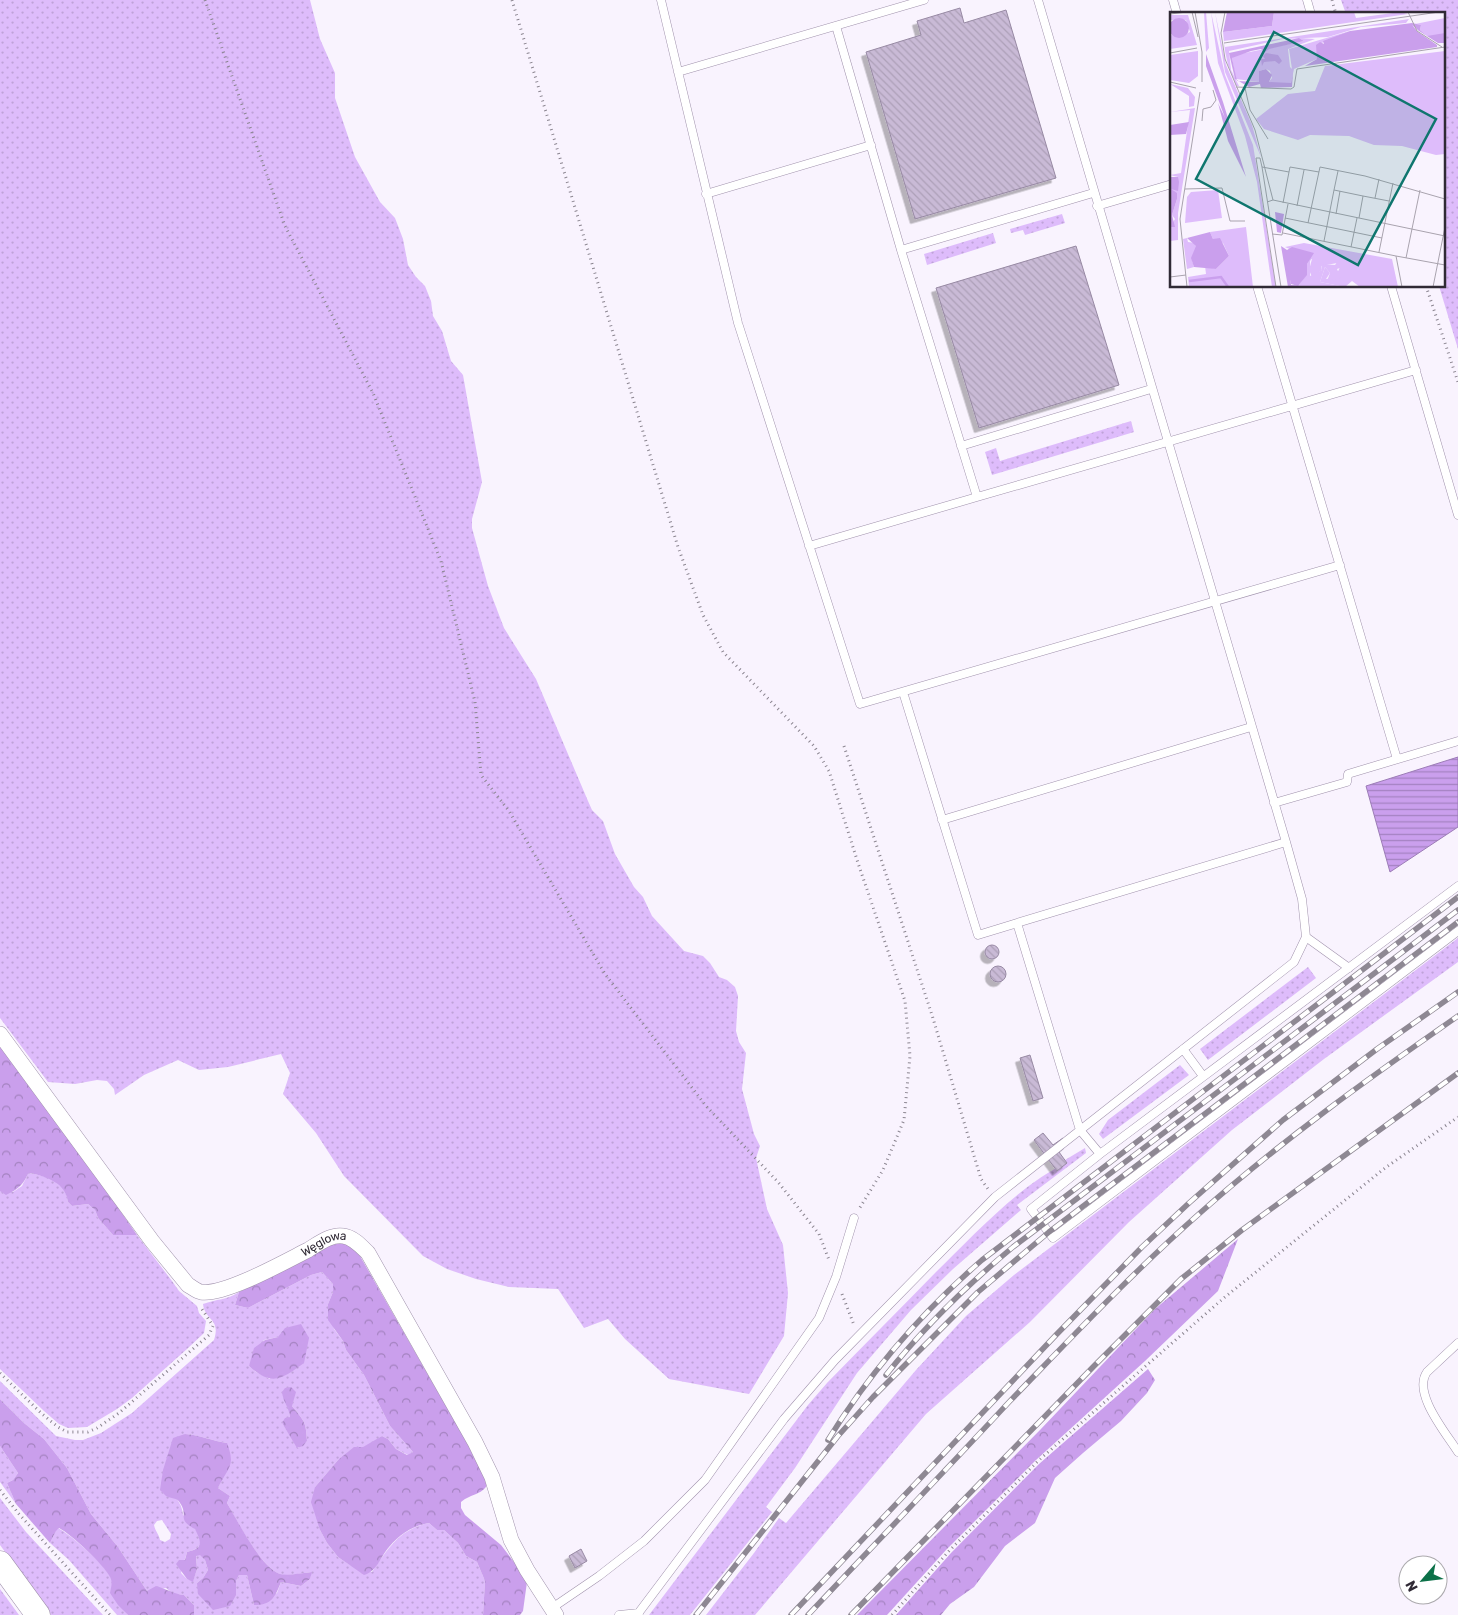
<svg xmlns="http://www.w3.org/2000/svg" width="1458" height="1615" font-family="Rubik,sans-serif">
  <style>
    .grass { fill: url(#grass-dots); fill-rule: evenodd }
    .forest { fill: url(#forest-crowns) }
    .water { fill: url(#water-rules); stroke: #9c7cb6 }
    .building { fill: url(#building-back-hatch); stroke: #9789a3; filter: url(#shadow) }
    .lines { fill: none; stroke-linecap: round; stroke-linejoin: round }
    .lane-casing { stroke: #a092ac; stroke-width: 9 }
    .street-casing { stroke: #a092ac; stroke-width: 16 }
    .primary-casing { stroke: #a092ac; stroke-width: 25 }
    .path { stroke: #8b8590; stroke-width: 3; stroke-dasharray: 1 4; stroke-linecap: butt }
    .lane { stroke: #fff; stroke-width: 8 }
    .street { stroke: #fff; stroke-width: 15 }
    .primary { stroke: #fff; stroke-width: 24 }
    .rail-casing { stroke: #8e8893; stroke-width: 5.5 }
    .rail { stroke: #fff; stroke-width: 4; stroke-dasharray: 11; stroke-linecap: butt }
    .labels { text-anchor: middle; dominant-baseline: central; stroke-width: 4.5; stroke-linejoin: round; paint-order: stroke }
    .street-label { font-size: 12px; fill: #302a35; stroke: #fff }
    .inset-river { fill: none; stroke: #ca9fed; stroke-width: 2.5 }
    .inset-road { fill: none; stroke: #a9a3ae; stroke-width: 1 }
    .view { fill: #0f766e; fill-opacity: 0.15; stroke: #0f766e; stroke-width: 2.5 }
    .inset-edge { fill: none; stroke: #302a35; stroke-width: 2.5 }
  </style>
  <defs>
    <pattern id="grass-dots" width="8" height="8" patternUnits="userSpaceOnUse" patternTransform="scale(1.25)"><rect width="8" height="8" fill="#debcfb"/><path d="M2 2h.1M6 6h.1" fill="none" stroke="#bfa2d8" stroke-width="1.8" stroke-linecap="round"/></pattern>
    <pattern id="forest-crowns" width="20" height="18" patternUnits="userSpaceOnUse" patternTransform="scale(1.25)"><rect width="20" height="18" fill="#ca9fec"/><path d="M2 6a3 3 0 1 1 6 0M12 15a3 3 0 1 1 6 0" fill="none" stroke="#a482c0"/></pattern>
    <pattern id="water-rules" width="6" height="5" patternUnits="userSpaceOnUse" patternTransform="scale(1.25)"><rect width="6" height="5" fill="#ca9fed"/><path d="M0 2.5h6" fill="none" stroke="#a482c1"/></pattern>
    <pattern id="building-back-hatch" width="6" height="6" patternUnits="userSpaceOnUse" patternTransform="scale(1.25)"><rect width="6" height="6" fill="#c9bad6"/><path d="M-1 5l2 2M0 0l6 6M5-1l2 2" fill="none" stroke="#ada0b8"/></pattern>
    <filter id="shadow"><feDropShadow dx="-4.5" dy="4.5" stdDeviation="0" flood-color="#0004"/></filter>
  </defs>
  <rect width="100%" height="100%" fill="#f9f3fe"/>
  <!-- grass -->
  <path class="grass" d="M0 0H310L320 39 335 73V98L355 157 380 202 395 218 403 239 408 265 416 277 425 286 431 301 433 316 442 331 451 361 463 375 482 482 472 519V528L488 586 504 628 536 679 588 801 592 810 603 821 615 854 634 887 643 897 652 916 684 951 703 956 710 963 719 977 727 980 735 987 738 996 736 1031 739 1042 746 1053 742 1089 754 1134 760 1146 756 1158 767 1209 783 1245 788 1293 784 1336 749 1394 669 1379 625 1339 608 1319 584 1328 558 1289 509 1287 476 1279 447 1269 423 1256 344 1176 316 1133 283 1094 290 1073 281 1054 228 1067 199 1070 178 1060 144 1075 115 1095 114 1089 107 1081 97 1080 75 1084 48 1082 0 1018Z
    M1341 0H1458V349L1439 286H1444V14H1346Z
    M1062 214 1065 223 1025 235 1023 230 1011 233 1010 229Z
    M993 233 996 243 927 265 924 254Z
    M1131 421 1134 432 992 475 985 452 996 448 1000 461Z
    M1458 938V962L1324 1059 1232 1130 1129 1222 1030 1322 926 1414 755 1615H706L754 1553 779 1518 786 1523 916 1370 966 1316 1014 1275Z
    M1308 967 1316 978 1208 1060 1200 1049Z
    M1180 1065 1189 1075 1103 1139 1099 1134 1108 1120Z
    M1085 1148 1086 1153 1017 1205 1021 1210 953 1269 911 1310 857 1373 795 1468 766 1507 772 1512 690 1615H649L808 1405 827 1383C863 1346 900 1309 936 1272 972 1237 1021 1183 1067 1163L1065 1160Z
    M31 1173C49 1178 65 1180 68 1202L72 1206 88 1204 95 1210 98 1218 113 1235H137L172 1281 179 1291 197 1306 199 1313 206 1321 204 1333 187 1349 132 1398 117 1409 87 1427 68 1428 59 1424 44 1411 0 1369V1191L13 1192 22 1186 28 1174Z
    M322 1272 333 1284V1292L328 1304 334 1329 343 1341 346 1350 364 1375 390 1426 413 1452 408 1455 396 1449 388 1439 382 1436 374 1442 338 1460 315 1487 320 1530 327 1543 338 1557 350 1565 372 1572C388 1549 399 1529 429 1523L437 1530H444L458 1543 466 1556 477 1562 485 1581 483 1615H194V1605L184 1595 173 1594 166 1588 147 1591 118 1547 91 1514 67 1468 44 1439 24 1423 0 1399V1381L56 1436 75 1440H83L101 1433 132 1413 214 1340C221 1318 205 1321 203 1304 216 1299 228 1300 239 1292L235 1305 248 1308 311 1275ZM278 1337 270 1379 256 1372 249 1366 264 1340ZM292 1406C304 1421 306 1421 307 1441L298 1448 282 1423 290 1417 289 1410ZM185 1434C200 1435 213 1441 227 1443L222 1479 218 1488 230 1496 227 1503C237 1520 263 1573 284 1575 292 1575 303 1573 311 1572L310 1579 301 1586 281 1582 277 1593 254 1605 247 1575H239L236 1581V1595L197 1583 203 1578 208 1570 205 1560 200 1554 196 1555 197 1569 193 1581 187 1579 181 1573 187 1552C214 1546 194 1527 183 1515 183 1503 170 1490 162 1478L167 1459ZM162 1520 171 1534 170 1539 165 1542 160 1540C159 1534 155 1531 154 1525L157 1521Z
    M0 1446 18 1473 13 1480 7 1483 16 1504 0 1482Z
    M0 1498 26 1532 103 1615H51L0 1545Z
    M58 1528C70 1534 104 1564 110 1576 119 1593 113 1599 128 1615H117L69 1560 50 1543C53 1538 54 1532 58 1528Z
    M0 1589 19 1615H0Z"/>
  <!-- forest -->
  <path class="forest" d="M0 1043 93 1171 137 1235H113L98 1218 95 1210 88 1204 72 1206 68 1202C65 1182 48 1178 31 1173L28 1174C23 1185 17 1190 6 1195L0 1191Z
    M1238 1239 1218 1291 1145 1361 1036 1460 946 1550 887 1615H857L1040 1430 1155 1309Z
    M342 1243 352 1247 360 1256 485 1474 488 1483C483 1495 472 1493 461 1502V1508L465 1515 501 1545 514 1562 527 1582 523 1611 520 1615H483L485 1581 477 1562 466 1556 458 1543 444 1530H437L429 1523C412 1526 400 1534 389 1547 380 1557 378 1571 364 1575L338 1557 327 1543 320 1530 311 1502 315 1487 338 1460 354 1447H363L382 1436 388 1439 396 1449 407 1455 413 1452 390 1426 364 1375 346 1350 343 1341 328 1320V1304L333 1292V1284L322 1272 311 1275 248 1308 235 1305 239 1292 331 1245Z
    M301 1324 309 1338 304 1363C282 1379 272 1387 249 1366L254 1348 265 1340 278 1337 285 1328Z
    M1148 1369 1155 1380 1147 1393 1121 1421 1083 1453 1055 1478 1035 1523 1005 1546 974 1587 950 1604 941 1615H896L951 1553 1039 1464Z
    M291 1387 296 1392 292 1406C304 1421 306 1421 307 1441L303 1446 297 1448 282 1423 285 1418 290 1417C289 1407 283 1402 282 1392L285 1388Z
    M0 1399 24 1423 44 1439 67 1468 91 1514 118 1547 147 1591 156 1586C167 1589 173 1594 184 1595L194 1605V1615H128L118 1605 110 1593C111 1587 113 1582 110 1577 104 1565 71 1534 59 1528 54 1532 53 1538 50 1543L16 1504 7 1483 13 1480 18 1473 0 1446Z
    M185 1434C200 1435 213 1441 227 1443 236 1467 228 1467 218 1488L230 1496 227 1503C238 1521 261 1568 280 1574 289 1576 302 1573 312 1572L310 1579 301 1586 281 1582C275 1597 272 1605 254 1605L247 1575H239L236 1581V1595L230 1606 213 1610 198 1594 197 1583 203 1578 208 1570 205 1560 200 1555 196 1556 197 1569 193 1582 187 1579 176 1564 179 1560H185L187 1552C203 1548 202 1543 195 1529 176 1519 189 1516 180 1503 177 1497 171 1499 166 1496 164 1494 162 1492 160 1490L163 1470 173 1438Z"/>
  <!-- water -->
  <path class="water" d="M1458 757V827L1390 872 1366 786Z"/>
  <!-- building -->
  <path class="building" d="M960 8 964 23 1006 10 1056 178 915 219 866 52 921 35 917 21Z
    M1076 246 1119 385 979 428 936 288Z
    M985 952a7 7 0 1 1 14 0a7 7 0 1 1-14 0Z
    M990 974a8 8 0 1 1 16 0a8 8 0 1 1-16 0Z
    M1030 1055 1043 1098 1033 1101 1020 1058Z
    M1043 1133 1053 1145 1063 1138 1068 1144 1059 1152 1067 1163 1057 1171 1034 1140Z
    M581 1549 587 1561 575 1568 569 1556Z"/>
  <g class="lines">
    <defs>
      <path id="lane" d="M661 0 738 323 860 704 1340 565
        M1173 0 1177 14
        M1307 0 1311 14
        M836 26 901 250
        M678 72 924 0
        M1093 193 901 250 977 497 1416 370
        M706 194 871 145
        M1097 206 1172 184
        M1257 286 1397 759
        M1391 286 1458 515
        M961 446 1151 389
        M809 546 977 497
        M903 692 978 935 1017 923 1080 1130 1100 1154 1031 1209 1053 1238 1458 931
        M1274 803 1347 782 1348 774 1458 741
        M942 820 1251 727
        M1017 923 1286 842
        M1306 937 1349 968
        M1183 1049 1203 1076
        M1100 1154 1458 886
        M1458 1343 1427 1372C1412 1393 1446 1433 1458 1452
        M552 1608 599 1576 644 1541 705 1480 819 1318 836 1277 854 1218
        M619 1615 639 1613
        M637 1615 784 1419 835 1360 995 1197 1294 962 1306 937 1302 899 1286 842 1038 0"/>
      <g id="street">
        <path id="s1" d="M0 1034 152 1241 188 1285C192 1287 196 1291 201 1292 224 1296 286 1261 308 1250 318 1244 331 1234 343 1236 353 1237 361 1246 368 1253L475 1442 492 1477 511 1540 527 1570 556 1615"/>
      </g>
      <path id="primary" d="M0 1563 38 1615"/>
    </defs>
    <!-- lane casing -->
    <use href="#lane" class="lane-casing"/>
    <!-- street casing -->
    <use href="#street" class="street-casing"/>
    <!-- primary casing -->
    <use href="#primary" class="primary-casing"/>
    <!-- path -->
    <path class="path" d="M205 0 285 226 373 393 441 561 475 702 481 775 509 811 605 974 706 1106 778 1182 819 1234 829 1260
      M512 0 678 547 703 615 723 652 814 746 829 771 858 863 905 1001 910 1056 904 1120 883 1170 859 1209
      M1332 0 1336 14
      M1426 286 1458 382
      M844 746 932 1015 981 1179 988 1189
      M842 1294 854 1325
      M0 1373 41 1413 58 1427 67 1432H88L97 1428 119 1413 209 1335 213 1326 200 1306
      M0 1490 19 1514 110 1615
      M892 1615 949 1551 1038 1461 1124 1385 1225 1297 1323 1218 1385 1168 1458 1117"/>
    <!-- lane -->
    <use href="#lane" class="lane"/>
    <!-- street -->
    <use href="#street" class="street"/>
    <!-- primary -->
    <use href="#primary" class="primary"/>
    <defs>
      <path id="rail" d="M886 1375C924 1327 966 1286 1013 1247L1458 910
        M828 1440C870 1372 922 1312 982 1260L1458 897
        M696 1615 838 1436 873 1397 978 1292 1049 1232 1458 922
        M791 1615 1056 1335 1142 1247 1189 1203 1283 1120 1377 1049 1458 992
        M808 1615C875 1544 943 1473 1010 1401 1072 1337 1133 1272 1200 1213 1281 1141 1369 1078 1458 1016
        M851 1615 1094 1366 1181 1279 1242 1230 1458 1073"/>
    </defs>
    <!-- rail casing -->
    <use href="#rail" class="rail-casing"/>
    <!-- rail -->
    <use href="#rail" class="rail"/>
  </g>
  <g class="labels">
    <!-- street labels -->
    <g class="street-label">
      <text stroke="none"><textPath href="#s1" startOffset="462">Węglowa</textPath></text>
    </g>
  </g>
  <!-- overview -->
  <g transform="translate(1170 12)">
    <rect width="275" height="275" fill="#f9f3fe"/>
    <path d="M34 0H36L39 36 36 40ZM41 0 55 63 83 133 106 275H102L87 170 75 124 48 51ZM45 0 56 53 82 113 91 145 55 60ZM104 0H184L186 6 230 0 238 2 54 29 55 35 239 7 236 11 191 15 158 25 113 27 59 39 61 58 69 74H66L58 53 55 39 53 20 102 14ZM0 3H18L27 33 0 37V23L11 24 20 20 16 8H0ZM275 6V21L267 25 257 24 250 18 251 13 245 12ZM180 19 147 33V47L124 57 121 71H98L102 66 100 59 96 57 89 59V70L66 67 62 46 65 43 134 29 129 26 145 27 118 37 120 55 122 57 119 37ZM28 39V64L19 71 0 68V43ZM275 39V142L266 143 232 134 204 133 179 124 140 123 128 128 94 117 86 107 118 82 145 79 155 54ZM0 72 18 76 25 85 24 94 19 95V84ZM25 96 8 201V228L0 229V215L5 207 2 203 7 187 1 177 8 165 0 163 11 161 20 98 0 100ZM48 178 52 206 15 211 17 185 21 180ZM76 215 83 275H19L18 265 36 262 35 254 46 257 59 244 53 231 43 227 40 220ZM17 226 18 230 25 231 27 237 22 248 24 255 17 257 13 227ZM134 231 222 247 228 275H190L182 269 175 275 150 270 155 255 160 261 156 267 165 266 170 255 167 251 151 254 152 258 142 265 139 258 142 247 115 235Z" fill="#debcfb"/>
    <path d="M57 0H104L102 14 53 20ZM-1 16a10 10 0 1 1 20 0a10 10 0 1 1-20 0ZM242 11 251 13 250 18 257 24 275 21V31H268L249 19 242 13 248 20 267 33V35L135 54 147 47 146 33 150 30 154 32 153 29 180 19ZM129 26 134 29 99 37 95 40 91 37 81 39 62 46 67 69 89 70V59L96 57 102 63 99 70 121 71 123 61 122 75 91 76 90 72 79 75 65 67 59 41ZM96 41 108 43 112 49 109 52 105 49 94 50 92 54 91 47H95L93 44ZM36 42 53 90 76 165 58 129 48 91 55 106 36 54ZM19 110 16 122 0 123V113ZM0 165H8L9 170 8 179 1 177 7 181V187L2 203 5 215H0ZM111 234 117 238 121 273 164 275H118Z" fill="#ca9fec"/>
    <path d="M143 239 146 241 140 249V264L152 258 151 252 165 253 170 246 176 248 173 255 167 257 171 266 157 269 160 261 155 255 150 270 175 275 128 274 137 262V252Z" fill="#debcfb"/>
    <path d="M105 200 114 202 111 221 107 220ZM40 220 43 227 50 226 59 244 46 257 24 255 21 246 26 234 17 226ZM122 235 144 241 137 252V263L128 274 121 272 117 255V238Z" fill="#ca9fed"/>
    <path class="inset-river" d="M19 269 51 265 58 275"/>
    <path class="inset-road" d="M22 0 28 25M25 0 32 40V70M55 0 51 21 55 47 85 118 103 188M238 0 247 19 272 35M0 2 17 0M54 31 269 0M0 41 27 36M0 70 26 76M66 75 121 77 124 75 127 57 275 35M75 76 80 98 98 127M32 109 33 97 41 95 46 88 43 78M92 155 111 275M15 177 52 176 60 209H75M164 178 168 159M193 184 219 189M205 186 209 167M97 190 103 188 275 224M113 191 119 160M127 194 134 158M166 202 170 179M115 206 212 226M138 211 150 155 195 164 275 187M113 221 226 244 232 275M102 222 112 223 118 192M154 229 164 178 193 184 189 206M181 235 187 206M209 240 223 171M226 244 275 253M236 246 250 178M0 265 16 263M17 275 10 207 30 80M106 275 86 146H90L92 155 119 160 120 155 149 160M263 275 275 215"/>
    <path class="view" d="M104 20 266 107 188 253 26 167Z"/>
    <rect width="275" height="275" class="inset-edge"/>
  </g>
  <!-- north arrow -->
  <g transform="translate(1423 1580) rotate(242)"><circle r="24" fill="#ffffff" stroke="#acaaae"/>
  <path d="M0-4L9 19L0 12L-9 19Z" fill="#0c7148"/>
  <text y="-8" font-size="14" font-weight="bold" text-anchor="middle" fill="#302a35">N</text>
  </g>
</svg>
